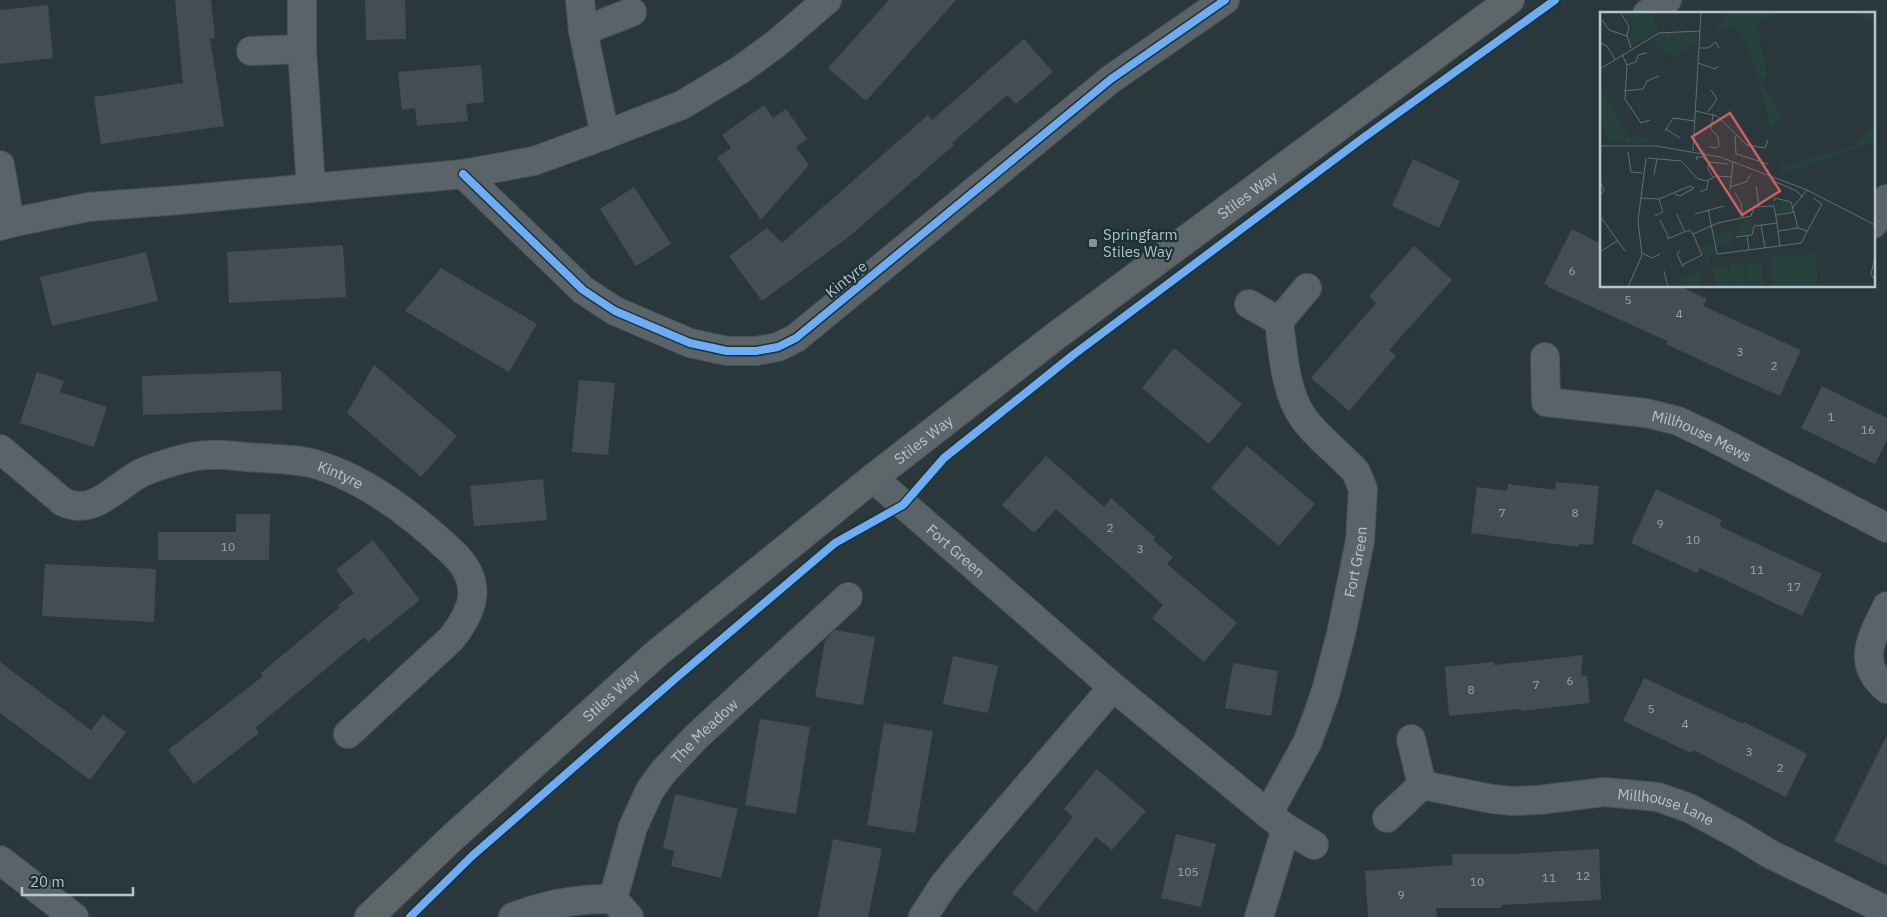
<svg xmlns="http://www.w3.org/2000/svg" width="1887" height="917" font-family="'IBM Plex Sans',sans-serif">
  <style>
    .building { fill: #444e52 }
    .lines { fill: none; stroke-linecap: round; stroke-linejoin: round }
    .minor-casing { stroke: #485255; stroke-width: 30 }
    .major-casing { stroke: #485357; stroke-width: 30 }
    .minor { stroke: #5a6468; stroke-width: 28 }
    .major { stroke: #5d676a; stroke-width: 28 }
    .cycleway-casing { stroke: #1c3037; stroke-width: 11 }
    .cycleway { stroke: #6dadf4; stroke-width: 8 }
    .poi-dot { fill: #849399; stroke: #1c3037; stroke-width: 2 }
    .labels { text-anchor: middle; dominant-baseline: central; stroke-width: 4.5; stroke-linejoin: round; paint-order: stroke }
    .number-label { font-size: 12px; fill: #98a7ae }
    .street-label { font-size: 15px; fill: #b4c5cc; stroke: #1c3037 }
    .poi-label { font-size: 15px; fill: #b4c5cc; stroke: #1c3037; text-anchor: start }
    .inset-road { fill: none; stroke: #617075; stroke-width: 1 }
    .view { fill: #ca5f61; fill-opacity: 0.15; stroke: #ca5f61; stroke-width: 2.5 }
    .inset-edge { fill: none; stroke: #b4c5cc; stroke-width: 2.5 }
  </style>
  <rect width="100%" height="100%" fill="#2a373b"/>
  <!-- building -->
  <path class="building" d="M175 0H211L215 38H210L224 126 101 144 94 97 183 83Z
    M365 0H405L406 39 366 40Z
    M889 0H956L866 101 828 68Z
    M48 5 53 58 0 64V10Z
    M1024 39 1053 72 1016 104 1007 95 952 143 954 145 851 235 762 301 729 256 767 228 782 243 928 115 932 120Z
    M481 65 484 102 466 104 468 121 417 126 415 108 402 110 398 72Z
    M764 105 773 118 786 109 807 139 796 147 809 165 761 220 717 158 731 148 722 135Z
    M1413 159 1460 181 1439 228 1392 206Z
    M634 187 671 244 636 266 600 209Z
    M1572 229 1601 244V286H1679L1707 299 1703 306 1801 350 1780 396 1713 366 1666 344 1667 341 1546 286H1549L1544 284Z
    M343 245 346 297 229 303 227 252Z
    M1414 246 1452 280 1389 350 1396 356 1349 411 1311 378 1376 303 1369 296Z
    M146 252 158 301 52 326 40 277Z
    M441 268 537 324 509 372 405 311Z
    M1174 348 1242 404 1209 444 1142 388Z
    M374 365 457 436 421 477 347 413Z
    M281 371 282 410 143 415 142 376Z
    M37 372 64 381 60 392 107 407 94 447 20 423Z
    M579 380 615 383 608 455 572 452Z
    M1822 386 1887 418V440L1875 464 1801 428Z
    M1247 446 1315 504 1279 546 1211 488Z
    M1046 456 1104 507 1111 498 1155 537 1153 540 1173 557 1167 564 1237 623 1204 662 1152 618 1163 605 1056 509 1034 533 1002 505Z
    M543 479 547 520 474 526 470 486Z
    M1556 482 1599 486 1593 545 1579 544 1578 547 1471 533 1477 487 1507 491 1508 484 1555 490Z
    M1656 489 1722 520 1719 526 1822 574 1802 616 1700 568 1697 573 1631 543Z
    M236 514H270L269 560H158V532H236Z
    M373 540 420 600 368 642 364 637 255 728 259 733 194 784 168 750 263 676 261 673 340 607 338 605 354 593 336 570Z
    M45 564 156 569 154 622 42 616Z
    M835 630 875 637 863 705 815 697 825 640Z
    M1583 655 1581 675 1587 676 1590 703 1521 711V709L1449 716 1445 667 1494 662V665Z
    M953 656 998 666 988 713 943 704Z
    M0 662 91 730 103 715 126 732 90 780 0 713Z
    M1233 663 1278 671 1271 716 1225 708Z
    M1644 678 1743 724 1744 722 1807 754 1786 797 1693 750 1691 753 1623 721Z
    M760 719 810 727 796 814 745 805Z
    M884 723 933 731 915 833 867 825Z
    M1887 735V866L1834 841Z
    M1097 769 1146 811 1112 850 1096 837 1036 912 1012 893 1073 817 1064 809Z
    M675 794 738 809 721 878 671 866 674 851 663 848Z
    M1176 834 1216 844 1201 907 1161 898Z
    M833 839 882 849 868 917H818Z
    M1599 849 1601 900 1501 905V908H1436L1437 917H1368L1365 871 1453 865 1452 854H1512Z"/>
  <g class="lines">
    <defs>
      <g id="minor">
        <path d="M302 0V49L311 188"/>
        <path d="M580 0 583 31 605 135"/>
        <path d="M1647 14 1667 0"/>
        <path d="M583 31 632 12"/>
        <path d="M251 51 302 49"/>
        <path d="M0 165 10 223"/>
        <path d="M463 174 583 290 615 311 690 343 727 351H756L778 347 796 338 1111 79 1225 0"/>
        <path d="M1873 224 1887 199"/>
        <path d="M0 226 10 223 88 207 180 200 463 174 534 161 605 135 682 105 740 70 777 43 827 0"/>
        <path d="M1249 304 1279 321 1307 288"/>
        <path id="s1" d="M1545 357 1546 402 1646 413 1678 421 1714 438 1887 528"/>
        <path id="s2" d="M0 449 63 502C95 517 116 485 143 472 160 465 191 455 209 455 221 454 234 456 246 457 269 459 295 458 318 465 367 480 416 518 453 553 483 582 475 609 451 639L348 734"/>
        <path id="s3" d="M873 478 1113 687 1268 814 1286 828 1314 845"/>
        <path d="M1887 606C1872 638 1855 662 1887 689"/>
        <path id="s4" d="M1422 785 1492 799 1512 801 1539 800 1604 792 1658 797 1689 808 1739 835 1770 854 1887 911"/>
        <path id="s5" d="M1268 814 1307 743 1317 717 1326 691 1341 634 1360 541 1363 489 1356 472C1340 454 1319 439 1304 419 1285 393 1283 353 1279 321"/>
        <path d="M1387 818 1422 785 1411 739"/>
        <path d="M0 860 74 917"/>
        <path id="s6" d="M613 899 633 827 650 790 664 771 696 737 848 597"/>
        <path d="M513 917C546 904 578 898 613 899L629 917"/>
        <path d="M923 917 943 886 960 865 1113 687"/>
        <path d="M1259 917 1286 828"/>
      </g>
      <g id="major">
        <path id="s7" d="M369 917 453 837 656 654 873 478 1057 335 1510 0"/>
      </g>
    </defs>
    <!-- minor casing -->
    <use href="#minor" class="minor-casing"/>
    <!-- major casing -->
    <use href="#major" class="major-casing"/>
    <!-- minor -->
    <use href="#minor" class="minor"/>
    <!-- major -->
    <use href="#major" class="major"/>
    <defs>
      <path id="cycleway" d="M463 174 583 290 615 311 690 343 727 351H756L778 347 796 338 1111 79 1225 0
        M410 917 472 856 676 678 835 543 903 505 944 458 1073 355 1363 138 1555 0"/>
    </defs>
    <!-- cycleway casing -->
    <use href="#cycleway" class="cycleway-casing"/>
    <!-- cycleway -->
    <use href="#cycleway" class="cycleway"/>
  </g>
  <!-- markers -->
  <rect class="poi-dot" x="1088" y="238" width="10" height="10" rx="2.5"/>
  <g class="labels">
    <!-- number labels -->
    <g class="number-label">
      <text x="1572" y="270">6</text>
      <text x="1628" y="299">5</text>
      <text x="1679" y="313">4</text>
      <text x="1740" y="351">3</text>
      <text x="1774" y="365">2</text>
      <text x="1831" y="416">1</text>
      <text x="1868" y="429">16</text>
      <text x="1502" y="512">7</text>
      <text x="1575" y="512">8</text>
      <text x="1660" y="523">9</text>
      <text x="1110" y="527">2</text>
      <text x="1693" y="539">10</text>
      <text x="228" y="546">10</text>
      <text x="1140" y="548">3</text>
      <text x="1757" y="569">11</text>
      <text x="1794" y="586">17</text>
      <text x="1570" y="680">6</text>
      <text x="1536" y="684">7</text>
      <text x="1471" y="689">8</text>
      <text x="1651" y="708">5</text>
      <text x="1685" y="723">4</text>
      <text x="1749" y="751">3</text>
      <text x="1780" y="767">2</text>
      <text x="1188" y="871">105</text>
      <text x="1583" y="875">12</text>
      <text x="1549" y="877">11</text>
      <text x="1477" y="881">10</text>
      <text x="1401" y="894">9</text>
    </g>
    <!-- street labels -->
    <g class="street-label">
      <text stroke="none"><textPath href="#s7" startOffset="1138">Stiles Way</textPath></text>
      <text transform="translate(846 279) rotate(-39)">Kintyre</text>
      <text stroke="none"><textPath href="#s1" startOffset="206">Millhouse Mews</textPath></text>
      <text stroke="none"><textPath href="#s7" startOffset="732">Stiles Way</textPath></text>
      <text stroke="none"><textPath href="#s2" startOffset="375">Kintyre</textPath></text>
      <text stroke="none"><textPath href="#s3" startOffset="110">Fort Green</textPath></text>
      <text stroke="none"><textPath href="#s5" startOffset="269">Fort Green</textPath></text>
      <text stroke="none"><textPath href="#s7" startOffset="328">Stiles Way</textPath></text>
      <text stroke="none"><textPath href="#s6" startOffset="196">The Meadow</textPath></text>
      <text stroke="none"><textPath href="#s4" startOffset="248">Millhouse Lane</textPath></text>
    </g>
    <!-- poi labels -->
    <g class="poi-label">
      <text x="1103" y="234">Springfarm<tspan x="1103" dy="17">Stiles Way</tspan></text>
    </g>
  </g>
  <!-- overview -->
  <g transform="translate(1600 12)">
    <rect width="275" height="275" fill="#2a373b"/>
    <path d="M27 0H51L59 18 32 34 28 26 32 14 23 2ZM128 0 174 1V5L161 8 157 12 167 63 162 67 159 68 146 29 133 13 113 21ZM250 0H273L275 14 257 2ZM59 21 97 20 98 31 73 47 50 28ZM162 70 182 105 179 111 170 115 159 71ZM0 75 30 126 51 124 49 130H10L0 109ZM275 111V130L182 162 180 150 188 153 255 133ZM177 188 190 191 193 199 177 201 175 190ZM152 206 151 222 134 224 131 232 117 234 114 221 140 218 139 208ZM112 231 115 241 110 245V252L105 253 101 236ZM216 240 218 275H175L171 266V245ZM161 248 164 272 149 275 146 251ZM144 251 148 275H132L129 253ZM128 253 131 275H116L113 255ZM100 259 102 275H83L79 268Z" fill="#26413c"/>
    <path class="inset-road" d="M20 0 29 14 27 24M2 8 9 18 27 24 31 36M0 31 7 34 15 47M99 36H108L116 30 119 36M22 42 27 53 25 87 41 111 50 108M98 51 115 57 119 54M27 53 36 50 38 43 47 41M0 57 59 21 100 19M24 79 43 77 47 69 59 64M96 99 117 104 147 133 165 136 168 128M108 100 117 87 111 78M66 117 80 126M65 119 73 106 95 109M135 124 136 142 168 152M0 134H56L120 145 207 178 275 213M109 135 117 136 119 133 118 125 111 117 113 102M93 139 101 0M28 140 31 160 42 161M48 146 81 149 98 167 107 169 116 164 131 165M97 148 96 145H102L109 150M109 150 128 152M109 150 108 157 113 165M54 163 57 147M171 168 195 178 203 185M0 169 4 179 0 183M156 174 159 194M130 175 146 170 151 162M130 178 133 150M100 180 107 177 108 169M135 181 141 191 143 206M40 186 59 187 90 174 94 176 80 184 75 182M174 189 175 186 191 190 198 216 207 219M193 195 207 178M108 197 117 242 149 238 147 223M77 202 84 219M95 202 124 194M176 203 195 200M0 204 25 239M55 204 63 200 59 187M60 208 69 226M177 211 180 234M161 213 165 236M178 219 198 216M67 227 89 218 93 222 118 211 151 204 154 195 174 194 177 211 154 214 152 223 136 225M149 238 201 231 222 192 213 186M80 239 77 242 83 255M0 240 17 229M42 241 52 246 60 242M275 245 271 262 275 268M82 253 102 243 93 222M64 259 68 275M28 275 42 243 38 209 46 146"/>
    <path class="view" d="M130 101 180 179 142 203 92 125Z"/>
    <rect width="275" height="275" class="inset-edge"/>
  </g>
  <!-- scale -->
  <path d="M22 887v8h111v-8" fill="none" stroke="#b4c5cc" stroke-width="2.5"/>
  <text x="30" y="887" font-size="15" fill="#b4c5cc" stroke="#1c3037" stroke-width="4" paint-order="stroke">20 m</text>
</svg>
